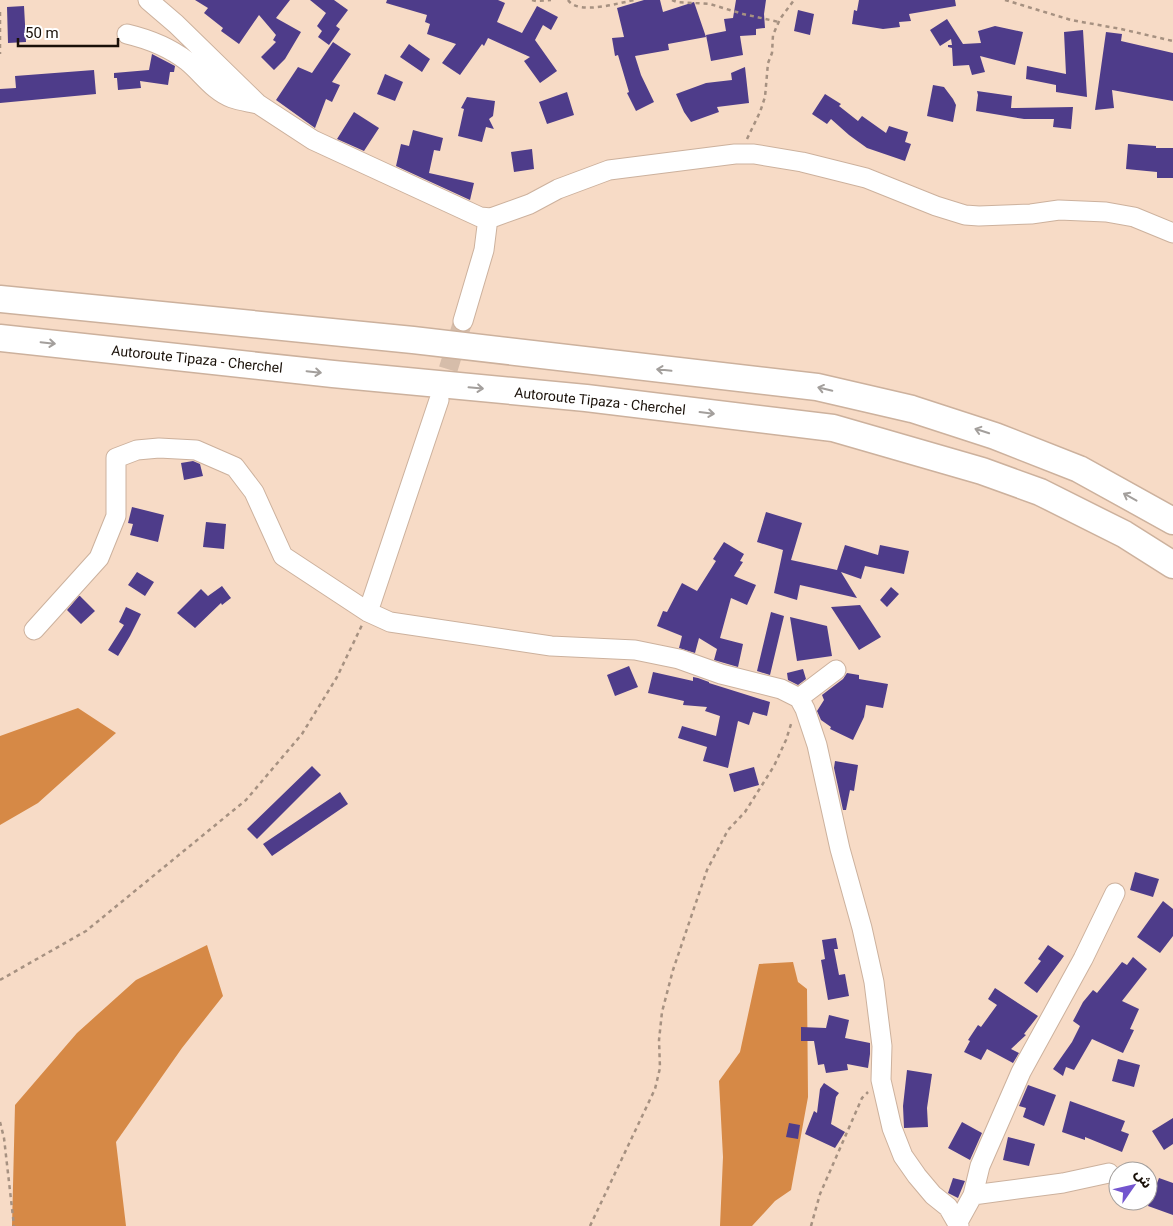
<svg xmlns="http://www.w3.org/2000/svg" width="1173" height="1226" font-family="Roboto,'Noto Sans Arabic',sans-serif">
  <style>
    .forest { fill: #d68946 }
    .building { fill: #4e3c8a }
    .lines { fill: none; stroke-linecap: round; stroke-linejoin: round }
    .minor-tunnel { stroke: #d6bdaa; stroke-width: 19; stroke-dasharray: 19 9; stroke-linecap: butt }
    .minor-casing { stroke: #ccb19d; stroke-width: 21 }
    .highway-casing { stroke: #ccb19d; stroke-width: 29 }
    .path { stroke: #a69181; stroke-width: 2.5; stroke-dasharray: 4 4; stroke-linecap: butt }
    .minor { stroke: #fff; stroke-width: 19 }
    .highway { stroke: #fff; stroke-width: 26 }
    .oneway { stroke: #a39f9c }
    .labels { text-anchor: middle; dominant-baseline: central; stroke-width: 5; stroke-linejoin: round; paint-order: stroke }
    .street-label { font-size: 14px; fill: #191008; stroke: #fff }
  </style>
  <rect width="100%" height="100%" fill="#f7dbc6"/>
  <!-- forest -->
  <path class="forest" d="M78 708 116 733 38 803 0 825V736Z
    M207 945 223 996 182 1048 116 1142 126 1226H12L15 1105 77 1033 136 980Z
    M793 962 798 982 807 989 808 1097 791 1190 775 1201 752 1226H720L723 1157 719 1081 740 1052 759 964Z"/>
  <!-- building -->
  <path class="building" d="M195 0H290L276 18 301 32 285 59 274 70 261 57 276 42 273 40 276 35 259 15 239 44 221 31 223 28 204 13 208 8Z
    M310 0H334L348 10 336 26 340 29 329 45 318 37 322 31 317 26 326 13Z
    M387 0H498L505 3 497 22 522 33 537 6 558 17 551 30 543 25 535 40 557 71 540 83 524 61 530 57 488 38 484 46 482 44 460 75 442 63 456 44 427 34 430 24 425 22 427 15 386 3Z
    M644 0H660L663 12 694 2 706 37 668 44 669 50 635 56 641 75 654 102 636 111 627 93 629 92 618 55 615 56 612 38 624 37 617 8Z
    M736 0H766L764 14 765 28 756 29V35L740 36 743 55 711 61 706 35 726 31 724 19 733 18Z
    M859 0H955L956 6 909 14 911 21 899 22 900 27 883 29 852 24 854 10 857 11Z
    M24 6 26 42 8 43 7 7Z
    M798 10 814 14 810 35 794 31Z
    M947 19 963 44 981 43 978 31 995 26 1023 32 1015 65 980 56 985 72 972 75 969 65 953 66 952 48 948 47V45H952L951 39 940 46 930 30Z
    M1083 30 1087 97 1056 92V85L1026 79 1027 66 1066 74 1064 32Z
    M1106 32 1122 34 1121 41 1173 53V101L1112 90 1114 108 1095 110Z
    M333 42 351 54 332 82 340 85 332 102 326 99 315 128 276 100 298 67 312 73Z
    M409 44 430 59 422 72 400 57Z
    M152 54 175 66 174 72H170L168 85 140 81 141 88 118 90 117 78H114V73L149 70Z
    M745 67 749 103 717 107 719 112 691 122 684 112 676 94 706 83 732 80 731 73Z
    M94 70 96 94 0 103V89L16 88 15 76Z
    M385 74 403 82 395 101 377 94Z
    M933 85 944 87 953 99 956 105 953 122 927 116Z
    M977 91 1012 96 1011 108 1073 107 1071 129 1053 127 1054 119H1024L976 111 978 95Z
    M567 92 574 115 547 124 539 102Z
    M825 94 841 104 839 106 858 121 862 116 886 133 889 126 908 132 905 142 911 144 905 161 867 148 849 135 831 119 827 124 812 114Z
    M467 97 495 101 493 116 489 119 494 129 486 127 482 142 458 136 464 109 461 108Z
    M354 112 379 128 364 151 337 139Z
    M413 130 443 138 440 151 434 150 429 173 474 183 470 200 396 166 401 144 409 146Z
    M1128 144 1156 146V148H1173V178H1157V172L1126 169Z
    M532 149 534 169 514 172 511 152Z
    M193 461 200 464 203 476 184 480 181 463Z
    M132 507 164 515 158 542 130 535 133 524 128 523Z
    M766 512 802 523 791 560 837 570 845 545 878 555 880 545 909 551 904 574 865 566 861 579 841 572 857 598 800 585 797 600 774 593 783 550 757 542Z
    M206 522 226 524 224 549 203 547Z
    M724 542 744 554 740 561 743 562 734 576 756 585 747 605 731 598 720 638 743 644 738 667 714 660 717 649 699 638 695 653 679 648 682 636 657 626 663 611 667 612 682 583 697 591 716 561 713 559Z
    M137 572 154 582 145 596 128 585Z
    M222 586 231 598 222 605 221 603 195 628 177 613 201 589 208 596Z
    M891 587 899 594 887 607 880 600Z
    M79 596H80L95 611 81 624 67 610Z
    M860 605 881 637 859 650 831 607Z
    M126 607 141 614 130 636 118 656 108 650 124 625 119 622Z
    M771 612 784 616 770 675 757 671Z
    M790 617 827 626 832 656 797 661Z
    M629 666 638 687 615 696 607 675Z
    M803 669 806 679 798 685 788 680 787 673Z
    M653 672 693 681V677L698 678 709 682V683L770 702 767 716 753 712 749 725 738 721 728 768 703 761 707 747 678 738 682 726 716 736 720 716 705 711 707 707 683 705 684 701 648 693Z
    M847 673 859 675V679L888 684 883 708 866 705 864 717 853 740 830 729 831 727 821 720 817 711 824 700 822 695 843 679Z
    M835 761 858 765 854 791 850 790 846 810H843L834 768Z
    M312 766 321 775 257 839 247 829Z
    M754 767 759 785 734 792 729 774Z
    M340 792 348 804 272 856 263 844Z
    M1135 872 1159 879 1153 897 1130 890Z
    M1163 901 1173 909V936L1160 953 1137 937Z
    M836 938 838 949H834L839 975 845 974 849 996 828 1000 821 960 825 959 822 940Z
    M1048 945 1064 956 1037 993 1024 983 1041 961 1038 959Z
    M1133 957 1147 969 1122 1001 1139 1009 1130 1029 1134 1030 1123 1053 1092 1039 1074 1070 1066 1067 1063 1076 1053 1069 1072 1042 1080 1026 1073 1021 1083 1002 1093 990 1097 993 1122 962 1127 965Z
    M995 988 1038 1016 1024 1034 1026 1035 1011 1049 1019 1053 1013 1063 987 1049 981 1060 964 1052 970 1041 968 1040 978 1025 981 1027 997 1005 988 999Z
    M829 1015 849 1020 845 1038 870 1043V1054L868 1068 847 1064 848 1070 826 1073 824 1064 818 1065 814 1041H801V1027L826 1028Z
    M1118 1059 1140 1065 1134 1087 1112 1081Z
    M907 1070 932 1074 927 1108 928 1127 904 1128 903 1106Z
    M824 1083 839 1093 836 1097 831 1124 845 1132 835 1148 805 1134 814 1111 817 1113 820 1089Z
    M1028 1085 1056 1095 1044 1126 1023 1117 1026 1108 1019 1106Z
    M1070 1101 1125 1121 1121 1131 1129 1134 1122 1152 1085 1137V1140L1062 1132Z
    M1173 1118V1144L1164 1150 1152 1131Z
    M962 1122 982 1133 970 1160 948 1148Z
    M789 1123 800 1125 798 1139 786 1137Z
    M1008 1137 1035 1144 1029 1166 1003 1160Z
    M953 1178 965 1181 958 1198 948 1193Z
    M1159 1178 1173 1183V1215L1148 1206Z"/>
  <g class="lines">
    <!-- minor-tunnel -->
    <path class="minor-tunnel" d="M440 396 463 321"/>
    <defs>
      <path id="minor" d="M148 0 176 24 258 104 313 140 480 217 491 218 530 204 558 189 609 170 735 154H754L802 162 866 178 936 206 965 215 979 216 1031 214 1059 210 1106 212 1134 217 1173 233
        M127 34C148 39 169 47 187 61 202 73 213 91 232 98 240 101 250 102 258 104
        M463 321 484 250 488 218
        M368 612 439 400
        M34 630 99 558 116 516V458L137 450 159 448 196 450 235 467 254 492 283 556 368 612 390 622 551 646 635 650 679 659 721 674 781 689 799 698 805 709 817 745 840 849 862 928 874 982 882 1046 881 1080 892 1128 903 1156 917 1176 933 1195 948 1207 959 1226
        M799 698 836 670
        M973 1195 1063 1183 1109 1173
        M958 1222 973 1195 980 1166 1021 1072 1083 959 1115 893"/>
      <path id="highway" d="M0 299 413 340 817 387 912 409 995 436 1079 469 1173 521
        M0 338 333 374 586 398 833 428 982 471 1040 492 1124 534 1173 565"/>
    </defs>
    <!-- minor casing -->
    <use href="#minor" class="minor-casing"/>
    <!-- highway casing -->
    <use href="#highway" class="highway-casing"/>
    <!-- path -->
    <path class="path" d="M532 0 536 1 551 0
      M568 0C579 16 620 2 636 0
      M672 0 677 2 710 4 743 14 779 22
      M1005 0 1071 20 1121 29 1173 41
      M0 12V54
      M747 139 760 112 765 97 768 63 772 53 773 35 780 19 794 0
      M0 980 86 931 246 800 302 734 337 677 362 625
      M0 1122 4 1138 14 1226
      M590 1226 655 1089 660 1068 659 1040 662 1012 673 970 707 870 728 830 745 812 774 766 786 740 792 721
      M811 1226 820 1194 862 1098 868 1092"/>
    <!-- minor -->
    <use href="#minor" class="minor"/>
    <!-- highway -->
    <use href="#highway" class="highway"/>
  </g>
  <!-- one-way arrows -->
  <defs><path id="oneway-shaft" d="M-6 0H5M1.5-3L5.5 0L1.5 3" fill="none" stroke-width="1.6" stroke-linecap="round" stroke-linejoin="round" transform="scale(1.25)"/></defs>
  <g class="oneway">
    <use href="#oneway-shaft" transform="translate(48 343) rotate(6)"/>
    <use href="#oneway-shaft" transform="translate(664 370) rotate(-174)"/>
    <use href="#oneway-shaft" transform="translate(314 372) rotate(6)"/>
    <use href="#oneway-shaft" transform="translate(476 388) rotate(5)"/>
    <use href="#oneway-shaft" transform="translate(825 389) rotate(-167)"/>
    <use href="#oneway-shaft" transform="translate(707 413) rotate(7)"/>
    <use href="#oneway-shaft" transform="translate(982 431) rotate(-162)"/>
    <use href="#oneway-shaft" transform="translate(1130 497) rotate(-151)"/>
  </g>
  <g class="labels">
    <!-- street labels -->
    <g class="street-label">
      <text transform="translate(197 359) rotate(6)">Autoroute Tipaza - Cherchel</text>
      <text transform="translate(600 401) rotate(6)">Autoroute Tipaza - Cherchel</text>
    </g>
  </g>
  <!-- north arrow -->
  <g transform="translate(1133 1186) rotate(56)"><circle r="24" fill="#ffffff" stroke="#a39f9c"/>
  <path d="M0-4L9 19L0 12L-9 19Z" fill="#7355ce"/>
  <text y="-8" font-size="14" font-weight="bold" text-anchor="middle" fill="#191008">ش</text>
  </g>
  <!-- scale -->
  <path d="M18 38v8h100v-8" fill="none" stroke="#191008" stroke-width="2.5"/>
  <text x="25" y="38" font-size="15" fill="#191008" stroke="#ffffff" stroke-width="4" paint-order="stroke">50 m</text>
</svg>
